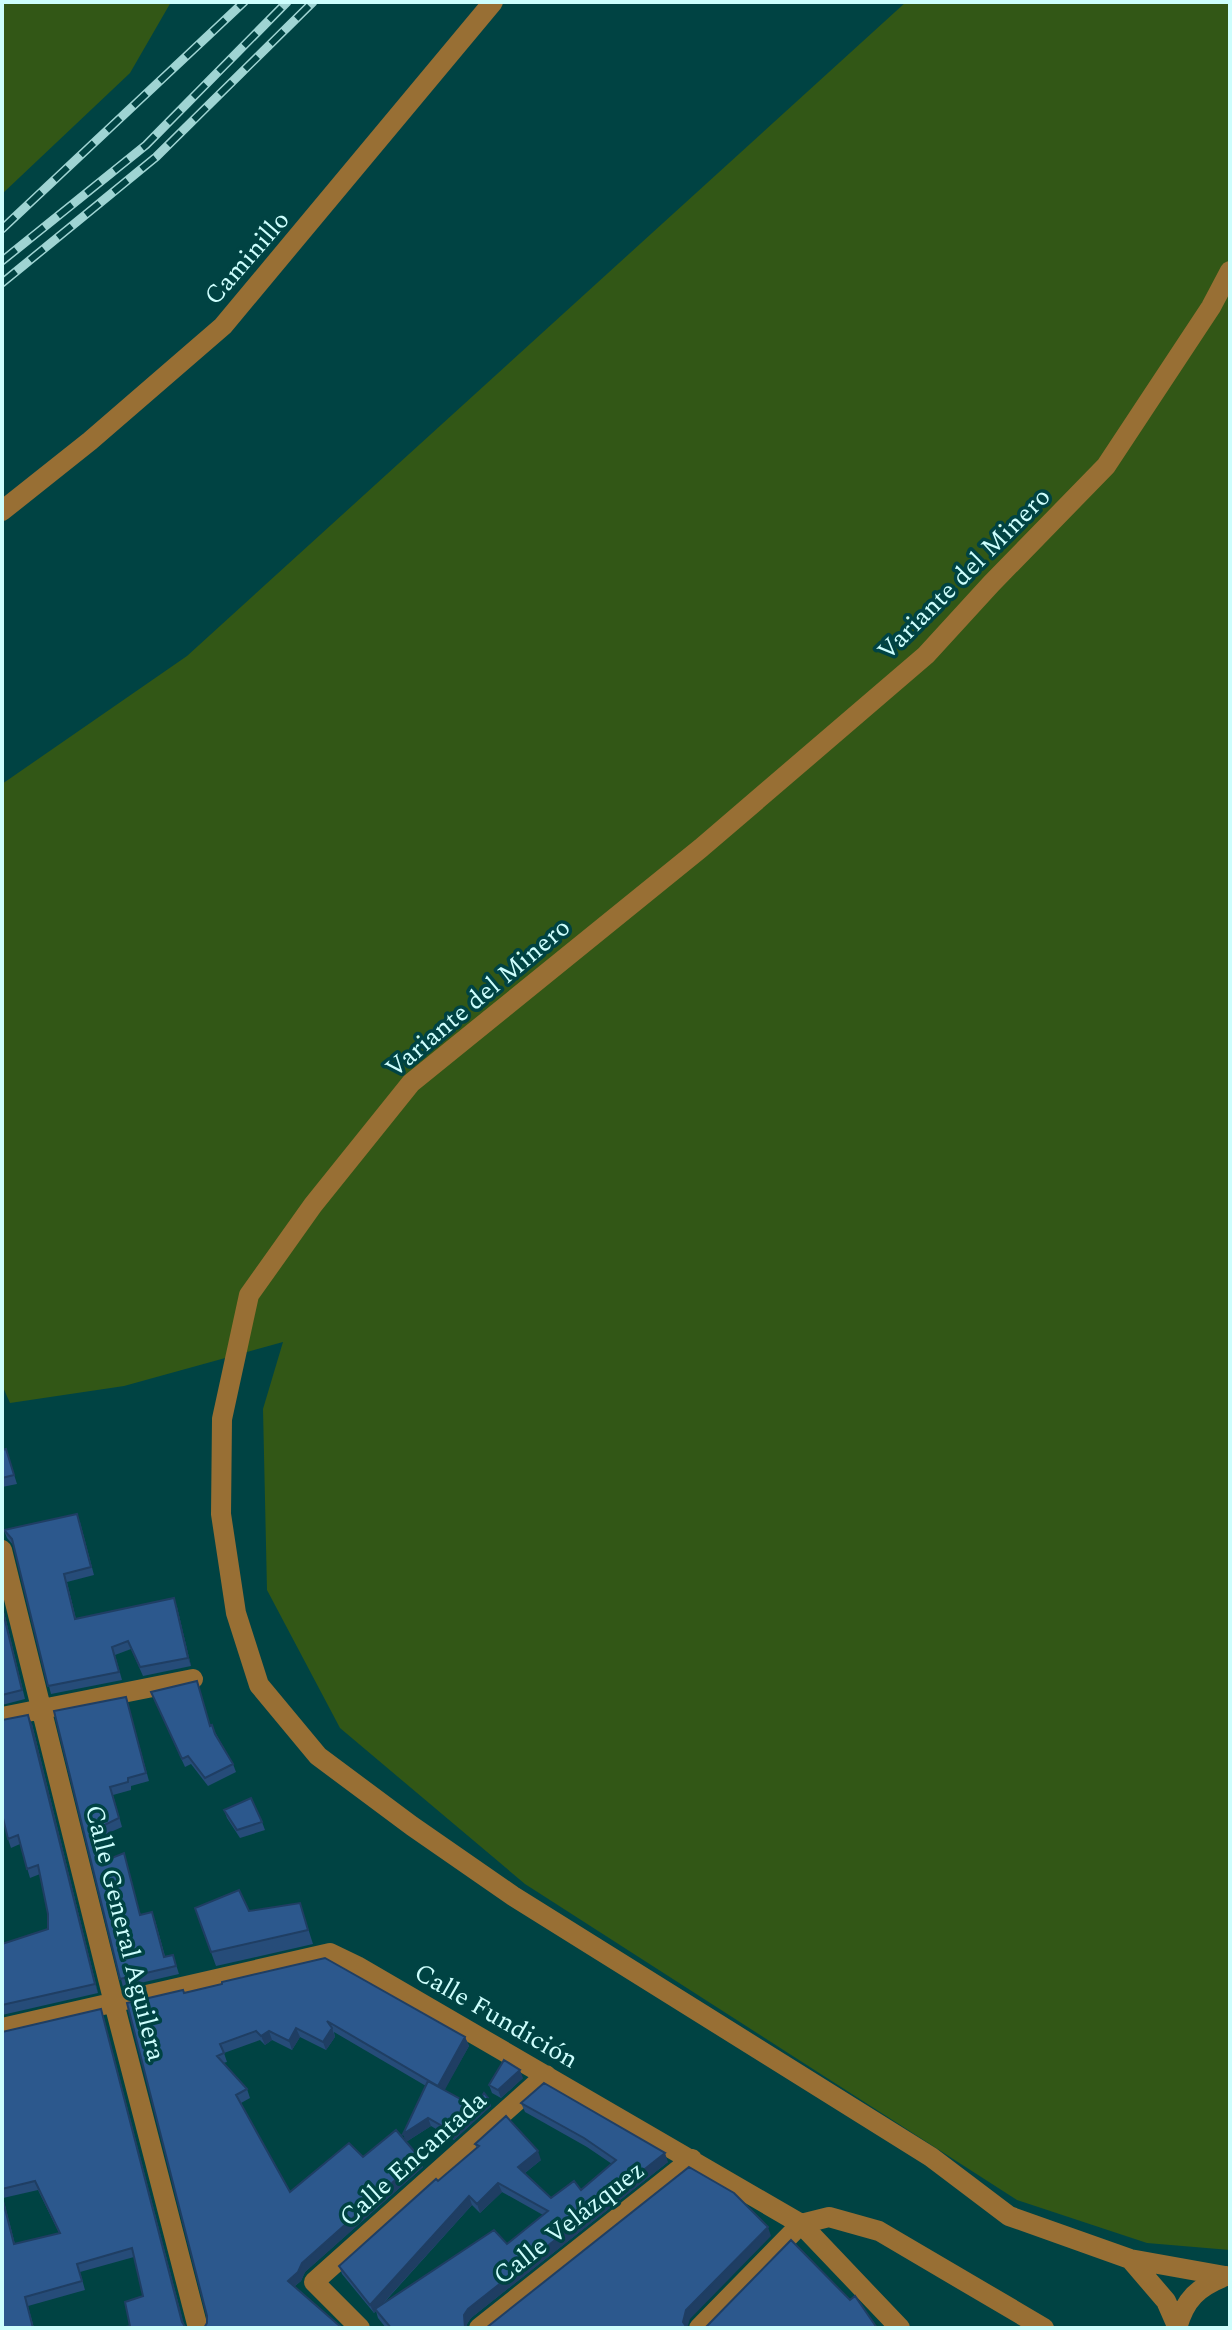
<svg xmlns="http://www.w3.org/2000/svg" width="1232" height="2330" font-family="Spectral,serif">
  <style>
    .green { fill: #325716 }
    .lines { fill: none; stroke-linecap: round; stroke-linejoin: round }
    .minor { stroke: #986f34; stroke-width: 20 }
    .rail-casing { stroke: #9fd4d3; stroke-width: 9 }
    .rail { stroke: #004343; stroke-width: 6; stroke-dasharray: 18; stroke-linecap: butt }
    .wall { fill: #264c79; fill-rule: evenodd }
    .shaded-wall { fill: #1f3e63 }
    .building { fill: #2c588d; stroke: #1f3e63; stroke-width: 2 }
    .labels { text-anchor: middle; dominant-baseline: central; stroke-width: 7; stroke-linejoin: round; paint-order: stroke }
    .street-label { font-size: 26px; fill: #cdfefd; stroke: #004343 }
  </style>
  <rect width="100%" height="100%" fill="#004343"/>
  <!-- green -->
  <path class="green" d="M2 2H171L130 73 2 194Z
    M906 2H1230V2250L1147 2243 1017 2200 525 1884 340 1728 267 1590 263 1409 283 1342 124 1386 10 1403 2 1385V784L187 656Z"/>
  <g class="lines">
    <!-- minor -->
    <path class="minor" d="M2 511 90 441 223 326 493 2
      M2 1550 114 2003 198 2328
      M2 1717 193 1679
      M2 2028 330 1953 357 1966 801 2224 900 2328
      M1130 2259 1166 2301 1177 2326
      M1225 2276 1130 2259 1009 2216 931 2157 513 1896 412 1826 318 1756 259 1685 236 1613 221 1514 222 1419 249 1295 313 1205 411 1083 701 848 926 655 991 584 1106 466 1211 307 1230 271
      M360 2328 314 2282 546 2075
      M479 2328 692 2159
      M699 2328 801 2224 829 2217 879 2231 1044 2328
      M1177 2328C1185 2299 1198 2287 1226 2276"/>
    <defs>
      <path id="rail" d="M2 229 244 2
        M2 261 146 145 287 2
        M2 283 156 157 313 2"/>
    </defs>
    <!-- rail casing -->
    <use href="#rail" class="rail-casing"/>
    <!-- rail -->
    <use href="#rail" class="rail"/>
  </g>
  <!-- wall -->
  <path class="wall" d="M6 1449 17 1484 2 1487V1450Z
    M80 1522 94 1575 67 1582 76 1619 177 1607 191 1666 143 1676 131 1649 115 1655 122 1680 51 1694 13 1545 7 1538 4 1530Z
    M2 1604 25 1699 2 1705Z
    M151 1692 211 1725 233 1764 236 1772 208 1786 191 1764 185 1767Z
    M126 1697 149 1781 131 1786V1790L113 1795 122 1827 97 1838 107 1860 124 1853 140 1914 155 1920 165 1956 173 1955 179 1974 123 1987 54 1711Z
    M32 1724 98 1993 2 2015V1944L48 1929V1914L40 1874 30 1878 20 1844 11 1848 8 1839Z
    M224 1810 262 1822 265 1830 240 1838 227 1818Z
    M300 1903 313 1944 216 1966 195 1908 249 1911Z
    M184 1993 465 2037 469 2046 444 2090 475 2107 488 2098 491 2106 454 2140 431 2126 406 2142 423 2167 305 2272 301 2281 295 2286 207 2323ZM334 2032 426 2086 403 2134 406 2141 363 2157 290 2192 241 2103 250 2098 247 2089 223 2063 227 2062 224 2053 260 2040 265 2045 272 2040 292 2050 300 2037 326 2050 335 2037Z
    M101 2009 184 2325 130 2326 143 2296 134 2257 80 2272 85 2290 28 2306 34 2328H2V2032ZM38 2190 59 2233 15 2244 3 2198Z
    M523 2078 501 2098 492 2093 489 2085Z
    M521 2103 668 2162 471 2318 467 2324V2328H386L378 2318 376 2311 374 2313 342 2274 339 2266 477 2149 475 2144 541 2160 525 2173 551 2198 581 2190 612 2164 587 2147 525 2112ZM502 2192 543 2215 507 2244 381 2306 472 2205 480 2213Z"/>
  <!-- shaded-wall -->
  <path class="shaded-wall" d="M174 1598 177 1607 191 1666 188 1658Z
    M28 1715 32 1724 98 1993 95 1984Z
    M101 2009 104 2018 185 2328 182 2322Z
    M296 2028 300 2037 292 2050 289 2041Z
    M332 2028 335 2037 326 2050 323 2042Z
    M269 2031 272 2040 265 2045 261 2036Z
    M465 2037 469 2046 442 2095 438 2086Z
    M520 2070 523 2078 501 2098 498 2090Z
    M488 2098 491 2106 454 2140 451 2131Z
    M428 2118 431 2126 406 2142 403 2134Z
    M538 2151 541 2160 521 2176 518 2167Z
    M665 2153 668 2162 471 2318 467 2324V2328H466L464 2315 468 2309Z
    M420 2158 423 2167 305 2272 301 2281 291 2289 288 2281 302 2263Z
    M498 2183 502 2192 480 2213 477 2204Z
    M469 2196 472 2205 374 2313 370 2305Z
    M768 2227 771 2236 690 2319 687 2328 683 2322 686 2310Z"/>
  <!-- building -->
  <path class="building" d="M6 1449 14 1475 2 1478V1450Z
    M77 1514 91 1567 64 1574 75 1619 174 1598 188 1658 140 1667 128 1641 112 1647 119 1672 48 1686 12 1539 4 1530Z
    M2 1608 22 1690 2 1695Z
    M197 1681 210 1726 212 1725 215 1734 233 1764 205 1778 188 1756 182 1759 151 1692Z
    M126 1697 146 1773 128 1778V1782L110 1787 119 1818 94 1830 107 1860 124 1853 140 1915 152 1912 164 1957 173 1955 176 1966 120 1979 54 1711Z
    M28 1715 95 1984 2 2005V1944L48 1929V1914L38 1865 27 1869 18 1835 8 1839 2 1814V1720Z
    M251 1798 262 1822 237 1830 224 1810Z
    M239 1890 249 1911 300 1903 308 1930 211 1952 195 1908Z
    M325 1958 465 2037 438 2086 327 2021 332 2028 323 2042 296 2028 289 2041 269 2031 261 2036 256 2031 220 2044 224 2053 217 2056 247 2089 236 2095 290 2192 349 2143 363 2157 396 2130 420 2158 302 2263 298 2272 288 2281 342 2328H204L207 2323V2316L127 2003 183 1990 184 1993 222 1984V1982Z
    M101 2009 182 2322 186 2328H122L130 2326 125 2302 143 2296 132 2248 77 2264 82 2281 25 2297 33 2328H2V2197L14 2244 60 2233 35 2181 2 2189V2032Z
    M504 2060 520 2070 498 2090 489 2085Z
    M428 2081 475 2107 484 2093 488 2098 451 2131 428 2118 403 2134Z
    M544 2083 665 2153 468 2309 464 2315 465 2327 467 2328H391L375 2309 494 2230 507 2244 548 2211 498 2183 477 2204 469 2196 370 2305 339 2266 436 2179 438 2181 479 2146 475 2144 506 2116 538 2151 518 2167 551 2198 574 2181 581 2190 616 2160 584 2138 521 2103Z
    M689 2167 734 2193 768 2227 686 2310 683 2322 687 2328H486Z
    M791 2240 850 2300 855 2296 877 2328H705Z"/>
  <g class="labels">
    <!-- street labels -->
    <g class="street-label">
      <text transform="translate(247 258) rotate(-49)">Caminillo</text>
      <text transform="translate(964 574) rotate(-45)">Variante del Minero</text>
      <text transform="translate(478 998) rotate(-40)">Variante del Minero</text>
      <text transform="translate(125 1933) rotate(76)">Calle General Aguilera</text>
      <text transform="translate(496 2016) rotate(30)">Calle Fundición</text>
      <text transform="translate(413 2159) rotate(-42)">Calle Encantada</text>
      <text transform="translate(569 2223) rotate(-38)">Calle Velázquez</text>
    </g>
  </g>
  <!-- border -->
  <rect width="1232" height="2330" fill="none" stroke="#cdfefd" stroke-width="8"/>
</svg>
